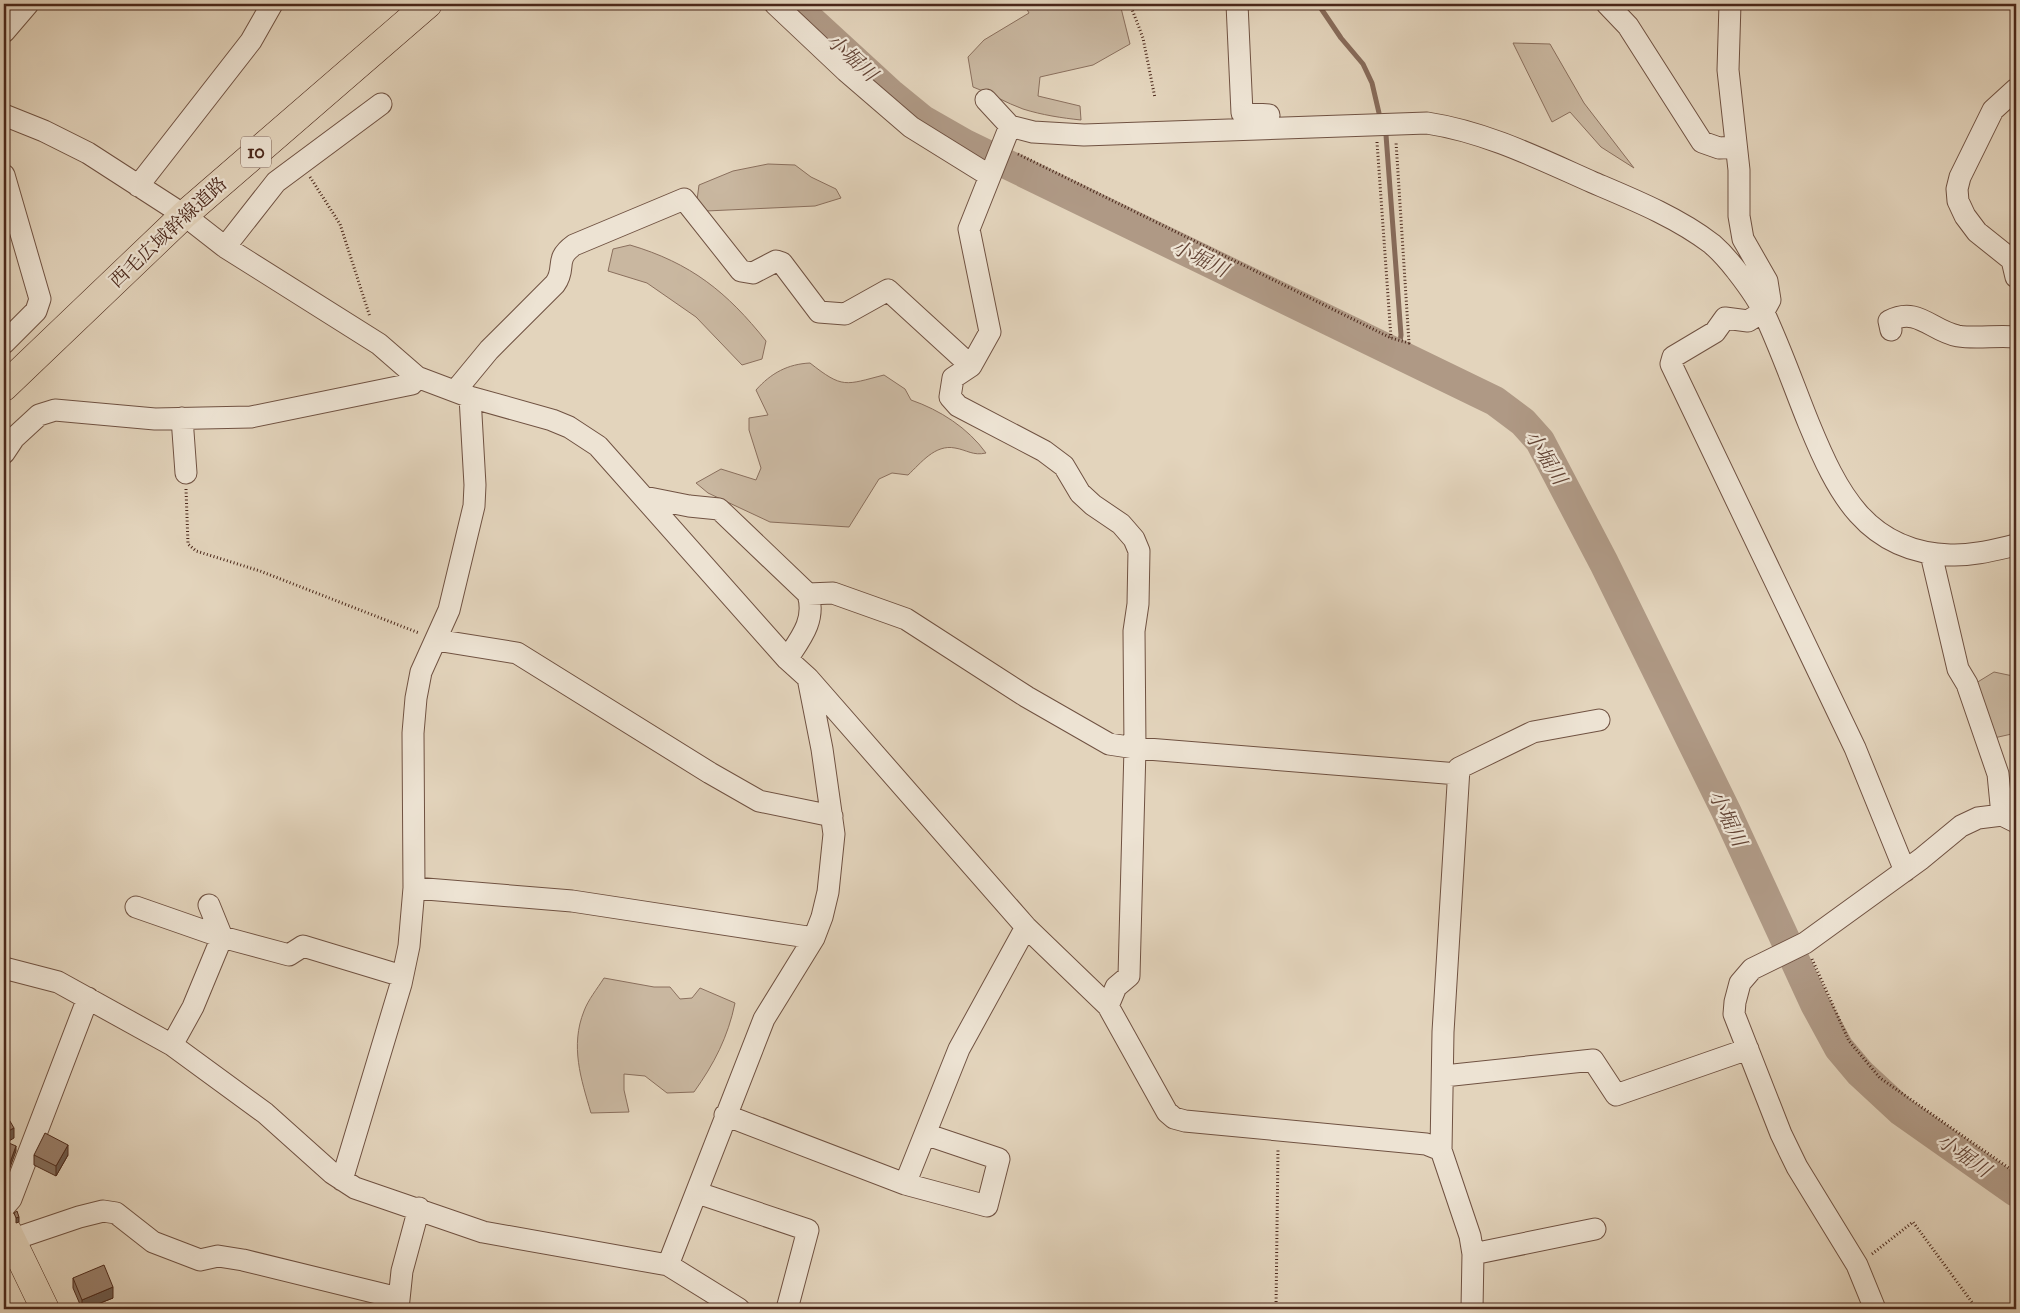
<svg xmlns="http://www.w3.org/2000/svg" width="2020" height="1313" font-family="'IM FELL Great Primer','Noto Serif JP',serif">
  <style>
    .green { fill: #c9b7a0; stroke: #8a6f5d }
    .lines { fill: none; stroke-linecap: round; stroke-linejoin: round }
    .stream { stroke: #876b5a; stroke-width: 5 }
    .river { stroke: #af9985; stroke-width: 30 }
    .minor-casing { stroke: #705242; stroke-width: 23 }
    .major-casing { stroke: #4a271a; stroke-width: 29 }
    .path { stroke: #4a271a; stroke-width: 3; stroke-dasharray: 1 2.5; stroke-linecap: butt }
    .minor { stroke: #ede3d3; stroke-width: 21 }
    .major { stroke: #e3d4bc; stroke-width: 28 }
    .wall { fill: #846f5f; stroke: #4a271a }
    .shaded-wall { fill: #6c5a4d; stroke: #4a271a }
    .building { fill: #9a816e; stroke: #4a271a }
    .labels { text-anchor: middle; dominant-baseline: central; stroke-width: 4.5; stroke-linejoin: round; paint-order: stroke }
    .shield { fill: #ede3d3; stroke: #7b5f52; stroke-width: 1 }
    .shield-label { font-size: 18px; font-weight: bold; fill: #4a271a }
    .street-label { font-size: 19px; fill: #4a271a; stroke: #ede3d3 }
    .water-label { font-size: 20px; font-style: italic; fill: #634435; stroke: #ede3d3 }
  </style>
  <rect width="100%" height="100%" fill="#e3d4bc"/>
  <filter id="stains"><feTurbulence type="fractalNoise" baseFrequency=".004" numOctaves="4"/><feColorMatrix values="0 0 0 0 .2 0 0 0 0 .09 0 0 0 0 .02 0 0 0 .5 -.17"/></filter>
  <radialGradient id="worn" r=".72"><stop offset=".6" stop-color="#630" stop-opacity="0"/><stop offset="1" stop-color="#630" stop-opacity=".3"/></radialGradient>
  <!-- green -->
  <path class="green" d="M1024 4H1120L1130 44 1093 65 1040 77 1038 96 1080 106 1081 120C1062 118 1042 115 1023 109 1006 103 990 93 973 87L968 57 984 40 1029 13Z
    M1513 43 1550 44 1584 103 1634 168 1601 147 1570 112 1552 122Z
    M768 164 795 165 811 177 836 189 841 198 815 206 706 211 697 200 699 185 733 171Z
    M630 245C691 263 727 292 766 341L762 359 742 365 696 317 647 283 608 271 613 249Z
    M810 363C843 389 845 385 884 375L905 389 911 400C940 410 968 428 986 453 973 456 967 450 955 448 935 444 921 463 908 475L892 473 879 479 849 527 770 522 708 493 696 483 721 469 756 480 761 468 749 430V418L768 415 756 390C771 373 788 364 810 363Z
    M1994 672 2013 676 2016 683V733L1994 738 1976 683Z
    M604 978 654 987H670L680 999 692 998 700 988 735 1003C728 1037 714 1064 694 1092L667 1093 645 1076 624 1074V1090L629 1112 591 1113C581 1079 570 1046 584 1011 588 1000 597 989 604 978Z"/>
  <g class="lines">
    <!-- stream -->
    <path class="stream" d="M1318 4 1341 38 1363 64 1372 83 1379 113
      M1386 135 1401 335 1398 354"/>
    <!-- river -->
    <path class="river" d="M793 4 890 93 923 120 965 144 1495 401 1523 422 1540 441 1604 563 1726 811 1815 1004 1839 1048 1860 1073 1901 1111 2016 1192"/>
    <defs>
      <path id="minor" d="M775 4 846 71 911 127 990 176
        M1237 4 1242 113 1269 115
        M1607 4 1628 26 1702 142 1719 148 1736 147
        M1730 4 1728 70 1739 170V216L1743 239 1767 281 1770 300 1764 311 1748 321 1725 318 1715 332 1673 357 1671 364 1855 748 1905 871
        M4 32 28 4
        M2016 89 1993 110 1960 177 1957 189 1958 201 1965 216 1977 232 2012 260 2016 277
        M986 100 1010 126 1033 132 1084 135 1427 123C1486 132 1538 158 1592 182 1632 199 1677 217 1712 244 1720 251 1729 261 1736 270 1746 283 1758 298 1764 313 1781 349 1794 387 1809 424 1837 492 1866 552 1950 555 1972 556 1994 550 2016 545
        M4 115 44 131 88 153 184 215 225 247 379 344 417 377 470 397 552 420 569 427 598 446 787 659 808 678 1026 927 1108 1006 1167 1112 1174 1118 1185 1121 1426 1144 1441 1150 1470 1236 1473 1254 1472 1309
        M1010 126 969 229 990 332 971 366 953 378 950 397 958 406 1044 451 1064 466 1080 493 1093 505 1121 524 1134 539 1139 551 1138 604 1134 631 1135 748 1129 976 1116 987 1108 1006
        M4 175 40 299 36 311 4 343
        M138 186 251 41 272 4
        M225 247 276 182 381 104
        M1891 330 1889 321C1918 306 1931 331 1958 336 1977 339 1997 335 2016 337
        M456 390 489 350 555 284C567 268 553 260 574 245L684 199 741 271 753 273 776 261 782 263 819 312 845 314 888 290 971 366
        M182 418 186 473
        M4 453 14 438 39 415 55 410 155 419 251 417 412 384 417 377
        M644 497 689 506 719 509 808 594C816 620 801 638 787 659
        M1931 554 1958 669 1967 684 1998 774 2002 815
        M808 594 833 593 906 619 1027 697 1109 744 1135 748 1458 774
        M436 640 517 653 710 773 759 801 832 816
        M414 888 572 901 814 938
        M136 907 222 937 289 955 303 946 402 976
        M4 968 58 982 172 1045 265 1113 332 1173 355 1188 483 1232 668 1265 739 1309
        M172 1045 193 1007 222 937 209 905
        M1444 1076 1593 1060 1616 1095 1748 1049
        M725 1115 905 1184 959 1049 1026 927
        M1441 1150 1443 1032 1459 768 1533 732 1599 720
        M342 1180 401 984 409 946 414 888 413 733 416 698 421 672 449 610 474 506 475 485 470 397
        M905 1184 987 1206 999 1159 925 1134
        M698 1193 808 1230 787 1309
        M4 1207 11 1199 88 998
        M11 1240 79 1217 103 1211 116 1213 153 1242 200 1260 218 1256 243 1260 398 1298
        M1473 1254 1595 1229
        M668 1265 764 1019 814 938 822 917 828 892 834 834 822 749 808 678
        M398 1309 402 1271 419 1208
        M1875 1309 1857 1265 1797 1167 1781 1134 1734 1014 1735 1002 1740 983 1752 969 1805 943 1921 859 1961 826 1978 818 2002 815 2016 822"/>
      <path id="major" d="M4 387 184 215 428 4
        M4 1224 45 1309"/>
    </defs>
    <!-- minor casing -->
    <use href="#minor" class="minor-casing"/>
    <!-- major casing -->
    <use href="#major" class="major-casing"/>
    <!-- path -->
    <path class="path" d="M1130 4 1143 38 1155 98
      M1377 142 1391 338
      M1018 154 1391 338 1409 343 1396 142
      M310 177 340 224 370 317
      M186 489 188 544 196 551 260 571 419 633
      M1812 959 1849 1041 1880 1078 2016 1173
      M1872 1254 1913 1222 1977 1309
      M1276 1309 1278 1148"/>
    <!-- minor -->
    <use href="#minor" class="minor"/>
    <!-- major -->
    <use href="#major" class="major"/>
  </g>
  <!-- wall -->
  <path class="wall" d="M34 1155H68L56 1176 34 1165Z
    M73 1278 113 1298 85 1309H82L73 1288Z"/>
  <!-- shaded-wall -->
  <path class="shaded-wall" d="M14 1128V1138L4 1144V1133Z
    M68 1145V1155L56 1176V1166Z
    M16 1146V1151L4 1184V1179Z
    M19 1217V1222L16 1223V1218Z
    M113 1287V1298L85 1309H82V1300Z"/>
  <!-- building -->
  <path class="building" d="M4 1111 14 1128 4 1133Z
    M45 1133 68 1145 56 1166 34 1155Z
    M4 1141 16 1146 4 1179Z
    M17 1211 19 1217 16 1218 14 1213Z
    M104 1265 113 1287 82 1300 73 1278Z"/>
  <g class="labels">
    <!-- shield labels -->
    <rect class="shield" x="241" y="136.5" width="30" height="31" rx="4"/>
    <g class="shield-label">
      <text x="256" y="152">10</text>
    </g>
    <!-- street labels -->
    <g class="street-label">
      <text transform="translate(168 232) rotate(-43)">西毛広域幹線道路</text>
    </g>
    <!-- water labels -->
    <g class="water-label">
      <text transform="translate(852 57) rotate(42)">小堀川</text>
      <text transform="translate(1200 258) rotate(26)">小堀川</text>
      <text transform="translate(1546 457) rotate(58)">小堀川</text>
      <text transform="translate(1728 818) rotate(64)">小堀川</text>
      <text transform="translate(1964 1155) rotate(35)">小堀川</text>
    </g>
  </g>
  <!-- margin -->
  <rect width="2020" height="1313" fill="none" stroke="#e3d4bc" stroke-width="20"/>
  <rect x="5" y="5" width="2010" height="1303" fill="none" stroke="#4a271a" stroke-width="2.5"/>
  <rect x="10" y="10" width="2000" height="1293" fill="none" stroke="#4a271a"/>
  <rect width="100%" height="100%" filter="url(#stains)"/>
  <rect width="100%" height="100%" fill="url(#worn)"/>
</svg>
